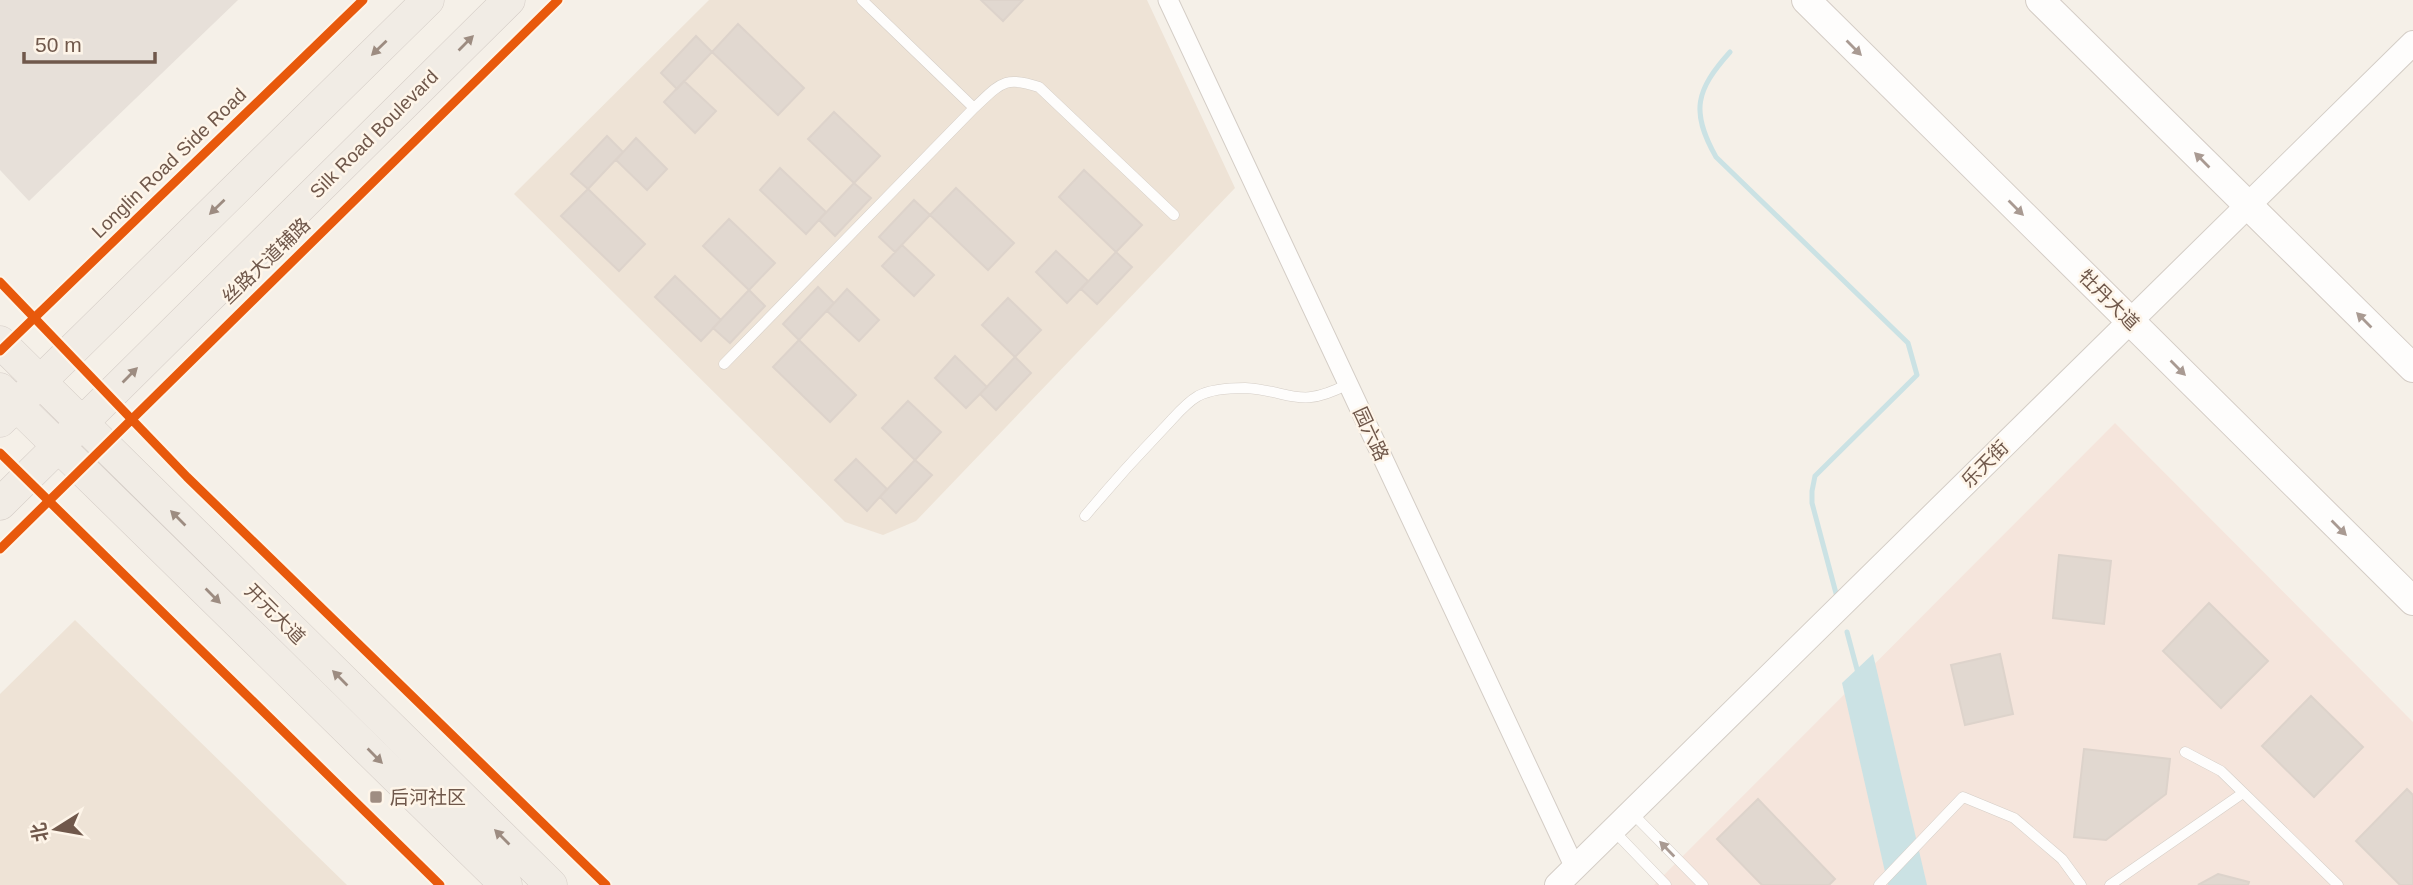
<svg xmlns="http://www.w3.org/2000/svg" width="2413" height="885" font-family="Helvetica,'Noto Sans SC',sans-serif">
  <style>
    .residential { fill: #eee3d6 }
    .commercial { fill: #f5e5dc }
    .industrial { fill: #e7e0d9 }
    .water { fill: #cbe2e4 }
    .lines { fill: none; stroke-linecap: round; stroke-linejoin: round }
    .stream { stroke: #cbe2e4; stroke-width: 5 }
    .building { fill: #e1d8d0; stroke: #ddd3cb; stroke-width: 2 }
    .service-casing { stroke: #d4cdc6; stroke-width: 11 }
    .minor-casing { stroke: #d4cdc6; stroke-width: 21 }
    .tertiary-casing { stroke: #d4cdc6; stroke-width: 26 }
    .secondary-casing { stroke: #d4ccc5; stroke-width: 30 }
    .primary-casing { stroke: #d3cbc5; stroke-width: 33 }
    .service { stroke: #fefdfc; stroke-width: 10 }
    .minor { stroke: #fefdfc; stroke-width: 19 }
    .tertiary { stroke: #fefdfc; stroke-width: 24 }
    .secondary { stroke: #fefdfc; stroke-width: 28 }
    .primary { stroke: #f1ece5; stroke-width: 32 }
    .cycleway-casing { stroke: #fef5e9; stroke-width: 13 }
    .cycleway { stroke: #e8590c; stroke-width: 9 }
    .oneway { fill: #9d8c81 }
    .oneway2 { fill: #a99a92 }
    .poi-dot { fill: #9f8d82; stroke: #fef5e9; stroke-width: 2.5 }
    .labels { text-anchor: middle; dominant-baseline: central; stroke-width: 5; stroke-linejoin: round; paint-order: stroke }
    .street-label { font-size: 19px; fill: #70584b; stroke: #fef5e9 }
    .poi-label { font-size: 19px; fill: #70584b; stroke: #fef5e9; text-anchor: start }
  </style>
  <rect width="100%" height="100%" fill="#f5f0e8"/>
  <!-- residential -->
  <path class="residential" d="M709 0H1147L1235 188 916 521 883 535 845 522 514 194Z
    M75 620 347 885H0V694Z"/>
  <!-- commercial -->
  <path class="commercial" d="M2115 423 2413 722V885H1654Z"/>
  <!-- industrial -->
  <path class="industrial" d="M0 0H238L29 201 0 170Z"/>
  <!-- water -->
  <path class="water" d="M1873 654 1927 885H1888L1842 683Z"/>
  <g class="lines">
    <!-- stream -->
    <path class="stream" d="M1730 52C1696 90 1690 111 1716 157L1908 343 1917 375 1815 476 1812 491V503L1837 597
      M1847 632 1858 673"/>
  </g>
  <!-- building -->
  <path class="building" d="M981 0H1023L1003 21Z
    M738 24 804 88 778 115 712 52Z
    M696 36 712 52 677 89 661 73Z
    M684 81 716 111 695 133 664 102Z
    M834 112 880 156 854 183 808 139Z
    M607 136 623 152 588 189 571 174Z
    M636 138 667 169 647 190 616 160Z
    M780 168 826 212 806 234 760 190Z
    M1084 170 1142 225 1116 252 1059 197Z
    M854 183 871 198 835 236 819 220Z
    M956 188 1014 243 988 270 930 215Z
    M588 189 645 244 619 271 561 216Z
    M914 200 930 215 895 252 879 237Z
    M729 219 775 263 749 290 703 246Z
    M902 245 934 275 914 296 882 266Z
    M1056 251 1088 281 1067 303 1036 272Z
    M1116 252 1132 267 1097 304 1081 289Z
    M675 276 721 320 701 341 655 297Z
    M818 287 834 303 799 340 783 324Z
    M847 289 879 320 859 341 827 311Z
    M749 290 765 306 730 343 713 328Z
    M1008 298 1041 330 1015 357 982 325Z
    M799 340 856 395 830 422 773 367Z
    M955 356 987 387 966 408 935 378Z
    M1015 357 1031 373 996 410 980 394Z
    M908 401 941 432 915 460 882 428Z
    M856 459 887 489 867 511 835 480Z
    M915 460 932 475 896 513 880 497Z
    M2059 555 2111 561 2104 624 2053 618Z
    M2209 603 2268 661 2221 708 2163 651Z
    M2000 654 2013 714 1965 725 1951 665Z
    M2311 696 2363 747 2314 797 2262 746Z
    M2084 749 2170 759 2166 794 2106 840 2074 837Z
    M2407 789 2413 795V885H2400L2356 841Z
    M1758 799 1835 879 1829 885H1762L1717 839Z
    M2218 874 2249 882 2248 885H2198Z"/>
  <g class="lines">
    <defs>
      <path id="service" d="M974 108C1000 84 1004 75 1039 87L1174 215
        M724 364 974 108 862 0
        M1085 516C1110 486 1136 457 1163 429 1174 418 1184 404 1198 396 1211 389 1230 388 1245 388 1293 391 1298 410 1348 384
        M2185 752 2221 771 2338 885
        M1632 813 1703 885
        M1613 830 1666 885
        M1879 885 1963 797 2014 818 2062 859 2081 885
        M2110 885 2243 793"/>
      <path id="minor" d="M1168 0 1575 868"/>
      <path id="tertiary" d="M1557 885 2413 43"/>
      <path id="secondary" d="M1806 0 2413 601
        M2040 0 2413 368"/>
      <path id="primary" d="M0 342 551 885
        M0 389 506 885
        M0 421 428 0
        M0 504 509 0"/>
    </defs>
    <!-- service casing -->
    <use href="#service" class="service-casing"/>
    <!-- minor casing -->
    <use href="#minor" class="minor-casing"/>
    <!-- tertiary casing -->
    <use href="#tertiary" class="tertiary-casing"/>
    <!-- secondary casing -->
    <use href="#secondary" class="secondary-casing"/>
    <!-- primary casing -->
    <use href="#primary" class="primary-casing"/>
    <!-- service -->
    <use href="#service" class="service"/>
    <!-- minor -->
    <use href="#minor" class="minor"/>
    <!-- tertiary -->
    <use href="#tertiary" class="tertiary"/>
    <!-- secondary -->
    <use href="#secondary" class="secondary"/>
    <!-- primary -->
    <use href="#primary" class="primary"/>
    <defs>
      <path id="cycleway" d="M0 282 187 477 606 885
        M0 351 363 0
        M0 453 440 885
        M0 549 558 0"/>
    </defs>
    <!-- cycleway casing -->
    <use href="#cycleway" class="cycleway-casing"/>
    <!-- cycleway -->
    <use href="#cycleway" class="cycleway"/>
  </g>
  <!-- one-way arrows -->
  <defs><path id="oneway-solid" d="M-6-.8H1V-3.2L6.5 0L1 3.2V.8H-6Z" transform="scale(1.75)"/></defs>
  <g class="oneway">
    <use href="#oneway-solid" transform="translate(466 43) rotate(-45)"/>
    <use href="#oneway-solid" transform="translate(379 48) rotate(136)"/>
    <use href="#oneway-solid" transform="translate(217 207) rotate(136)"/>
    <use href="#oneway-solid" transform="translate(130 375) rotate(-45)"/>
    <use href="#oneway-solid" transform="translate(178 518) rotate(-135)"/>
    <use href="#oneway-solid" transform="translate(213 596) rotate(45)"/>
    <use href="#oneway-solid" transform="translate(340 678) rotate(-135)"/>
    <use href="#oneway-solid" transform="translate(375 756) rotate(45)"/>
    <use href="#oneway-solid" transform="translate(502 837) rotate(-135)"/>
  </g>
  <g class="oneway2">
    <use href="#oneway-solid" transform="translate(1854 48) rotate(45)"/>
    <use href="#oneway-solid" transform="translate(2202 160) rotate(-135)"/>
    <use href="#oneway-solid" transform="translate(2016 208) rotate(45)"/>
    <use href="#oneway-solid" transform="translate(2364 320) rotate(-135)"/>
    <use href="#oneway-solid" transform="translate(2178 368) rotate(45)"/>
    <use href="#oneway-solid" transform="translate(2339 528) rotate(45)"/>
    <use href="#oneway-solid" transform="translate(1667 849) rotate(-134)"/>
  </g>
  <!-- markers -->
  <rect class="poi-dot" x="369" y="790" width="14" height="14" rx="3.5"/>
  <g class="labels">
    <!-- street labels -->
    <g class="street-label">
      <text transform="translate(374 134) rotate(-45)">Silk Road Boulevard</text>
      <text transform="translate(169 163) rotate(-44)">Longlin Road Side Road</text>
      <text transform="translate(266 261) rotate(-44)">丝路大道辅路</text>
      <text transform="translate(2109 300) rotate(45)">牡丹大道</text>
      <text transform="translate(1371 434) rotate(65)">园六路</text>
      <text transform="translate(1985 464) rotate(-45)">乐天街</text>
      <text transform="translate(275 614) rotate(45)">开元大道</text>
    </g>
    <!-- poi labels -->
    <g class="poi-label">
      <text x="390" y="797">后河社区</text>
    </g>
  </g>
  <!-- north arrow -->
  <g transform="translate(56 829) rotate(259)" stroke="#fef5e9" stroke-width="5" paint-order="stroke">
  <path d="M0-5L12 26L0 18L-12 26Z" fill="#70584b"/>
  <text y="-10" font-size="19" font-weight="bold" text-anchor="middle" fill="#70584b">北</text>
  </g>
  <!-- scale -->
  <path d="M24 52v10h131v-10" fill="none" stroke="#70584b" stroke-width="3.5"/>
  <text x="35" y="52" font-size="21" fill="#70584b" stroke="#fef5e9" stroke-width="5" paint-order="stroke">50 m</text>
</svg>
